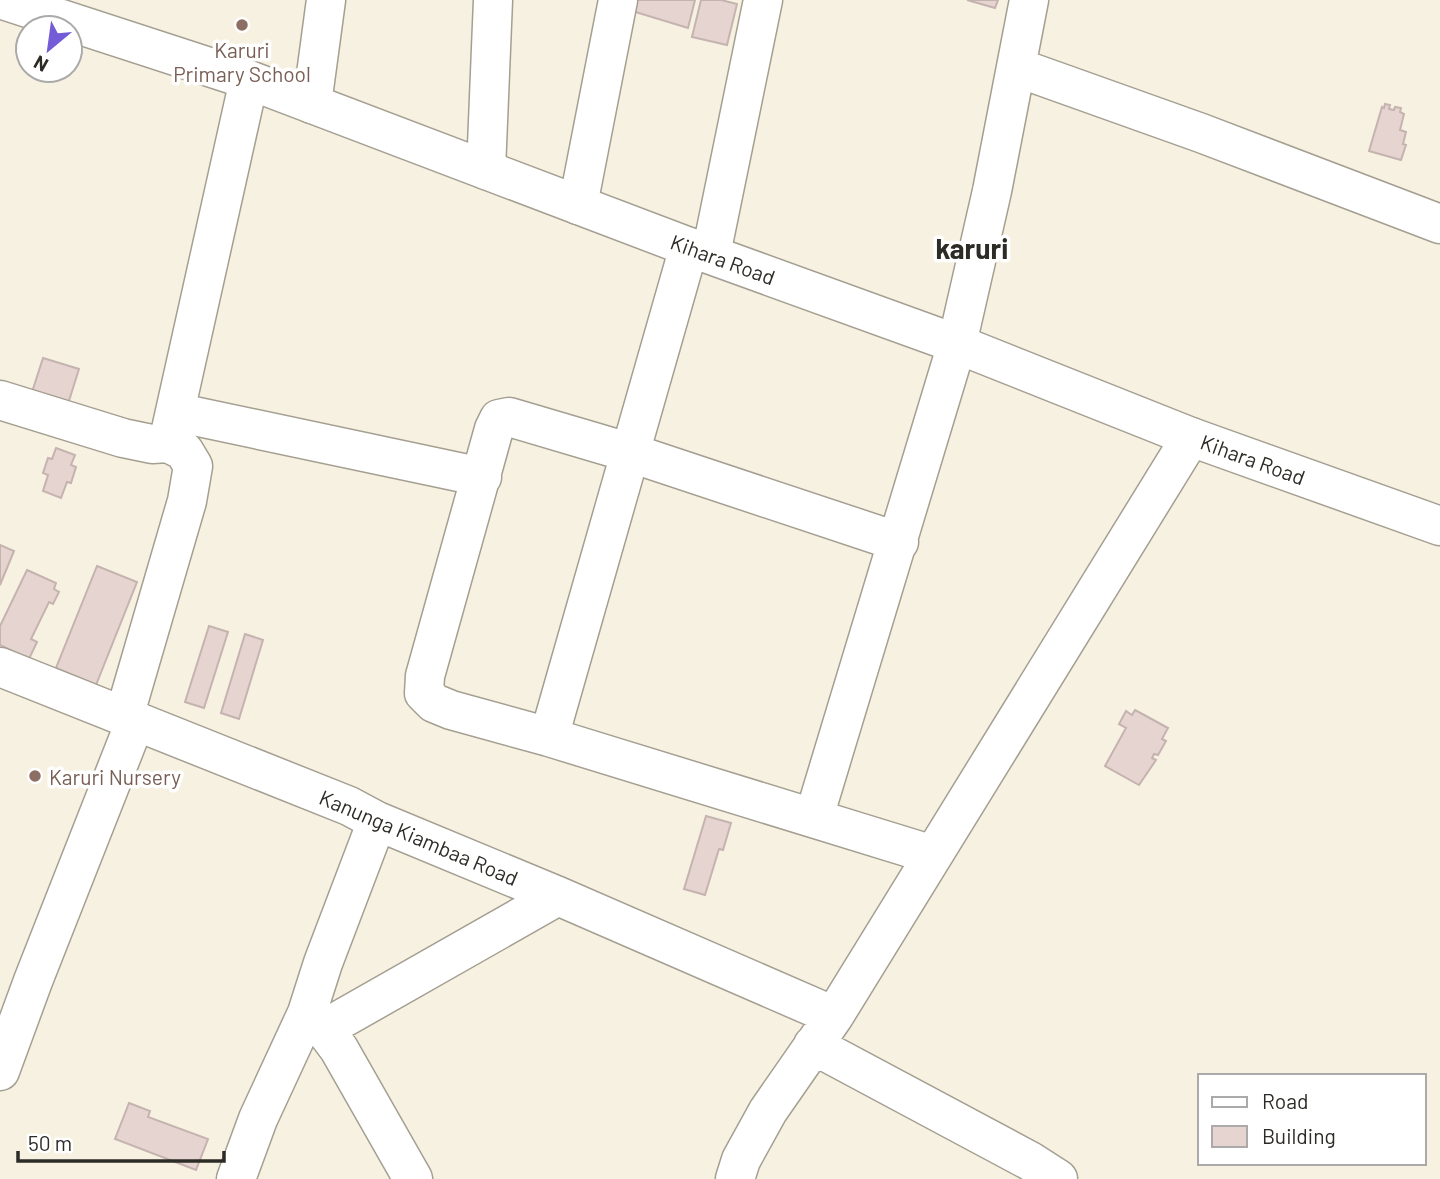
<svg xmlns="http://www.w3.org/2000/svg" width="1440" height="1179" font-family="Barlow,sans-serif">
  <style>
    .building { fill: #e6d4d1; stroke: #c5b3b0; stroke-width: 2 }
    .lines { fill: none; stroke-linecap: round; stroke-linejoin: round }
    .minor-casing { stroke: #a49f91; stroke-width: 41 }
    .major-casing { stroke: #a49f91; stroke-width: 41 }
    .minor { stroke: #fff; stroke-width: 38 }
    .major { stroke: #fff; stroke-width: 38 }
    .education-dot { fill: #8d6e63; stroke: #fff; stroke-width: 2.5 }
    .labels { text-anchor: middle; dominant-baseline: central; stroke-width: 7; stroke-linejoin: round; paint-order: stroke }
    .education-label { font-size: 21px; fill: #785e54; stroke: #fff }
    .street-label { font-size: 21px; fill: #2d2b26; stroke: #fff }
    .district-label { font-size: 28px; font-weight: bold; fill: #2d2b26; stroke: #fff }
  </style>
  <rect width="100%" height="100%" fill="#f7f1e2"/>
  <!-- building -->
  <path class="building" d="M620 0H695L688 28 619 7Z
    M701 0H721L737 4 727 45 692 37Z
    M967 0H998L995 8Z
    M1385 104 1390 105 1389 109 1394 110 1395 107 1401 108 1400 112 1404 114 1400 130 1406 132 1403 144 1406 145 1401 160 1369 151 1382 107 1384 108Z
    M43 358 79 369 68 404 32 392Z
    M56 448 75 455 71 465 76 467 71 483 67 482 61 498 43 491 48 475 43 473 48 458 52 459Z
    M0 545 14 551 0 585Z
    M97 566 137 582 96 685 56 668Z
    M27 570 56 583 54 589 59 592 53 604 49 602 31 639 37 642 29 659 0 645V626Z
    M209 626 228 632 204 708 185 702Z
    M245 634 263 640 239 719 221 713Z
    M1135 710 1168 728 1162 739 1166 741 1158 755 1154 754 1152 758 1156 760 1139 785 1105 766 1126 728 1119 724 1126 711 1132 715Z
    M706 816 731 823 723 850 719 849 705 895 684 889Z
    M129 1103 150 1111 148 1117 208 1139 196 1170 115 1139Z"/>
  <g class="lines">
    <defs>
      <path id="minor" d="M1016 67 1201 133 1440 224
        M312 104 326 0
        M486 170 493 0
        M578 205 618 0
        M689 247 549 737 933 855
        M711 254 763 0
        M0 400 123 438 152 444 168 443 249 80
        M175 412 482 477
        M0 667 349 806 377 821 558 896 834 1016
        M124 717 187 501 193 466 184 451 168 443
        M549 737 451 710 434 703 424 693 425 676 494 429 499 419 509 417 631 453 899 542
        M814 817 957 344 992 191 1029 0
        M307 1013 324 1029 339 1049 413 1179
        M324 1029 558 896
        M813 1045 1030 1161 1058 1179
        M0 1071 33 981 135 722
        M236 1179 258 1119 307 1013 323 963 377 821
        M735 1179 741 1160 768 1111 834 1016 1191 437"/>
      <path id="major" d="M3 0 249 80 689 247 957 344 1191 437 1440 526"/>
    </defs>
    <!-- minor casing -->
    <use href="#minor" class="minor-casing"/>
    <!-- major casing -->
    <use href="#major" class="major-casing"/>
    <!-- minor -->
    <use href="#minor" class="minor"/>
    <!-- major -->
    <use href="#major" class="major"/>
  </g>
  <!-- markers -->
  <g class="education-dot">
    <circle cx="242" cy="25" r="7"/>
    <circle cx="35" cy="776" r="7"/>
  </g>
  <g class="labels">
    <!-- education labels -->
    <g class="education-label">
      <text x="242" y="49">Karuri<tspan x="242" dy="24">Primary School</tspan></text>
      <text x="49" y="776" text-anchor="start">Karuri Nursery</text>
    </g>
    <!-- street labels -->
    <g class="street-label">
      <text transform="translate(723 259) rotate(20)">Kihara Road</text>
      <text transform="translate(1253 459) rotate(20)">Kihara Road</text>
      <text transform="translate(419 837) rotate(23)">Kanunga Kiambaa Road</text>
    </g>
    <!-- district labels -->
    <g class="district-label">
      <text x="972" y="248">karuri</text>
    </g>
  </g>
  <!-- legend -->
  <rect x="1198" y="1074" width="228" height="91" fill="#ffffff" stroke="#abaaa8" stroke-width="2"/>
  <rect x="1212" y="1097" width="35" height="10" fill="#ffffff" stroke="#abaaa8" stroke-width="2"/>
  <text x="1262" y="1109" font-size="21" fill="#2d2b26">Road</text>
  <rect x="1212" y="1126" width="35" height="21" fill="#e6d4d1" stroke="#abaaa8" stroke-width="2"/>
  <text x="1262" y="1144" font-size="21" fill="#2d2b26">Building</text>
  <!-- north arrow -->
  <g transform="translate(49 49) rotate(209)"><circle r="33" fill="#ffffff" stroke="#abaaa8" stroke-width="2"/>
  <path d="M0-5L12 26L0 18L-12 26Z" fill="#745cd6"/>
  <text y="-10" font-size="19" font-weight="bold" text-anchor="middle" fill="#2d2b26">N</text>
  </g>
  <!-- scale -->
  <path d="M18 1151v10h206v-10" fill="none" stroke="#2d2b26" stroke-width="3.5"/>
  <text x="28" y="1151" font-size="21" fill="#2d2b26" stroke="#ffffff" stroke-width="5" paint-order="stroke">50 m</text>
</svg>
